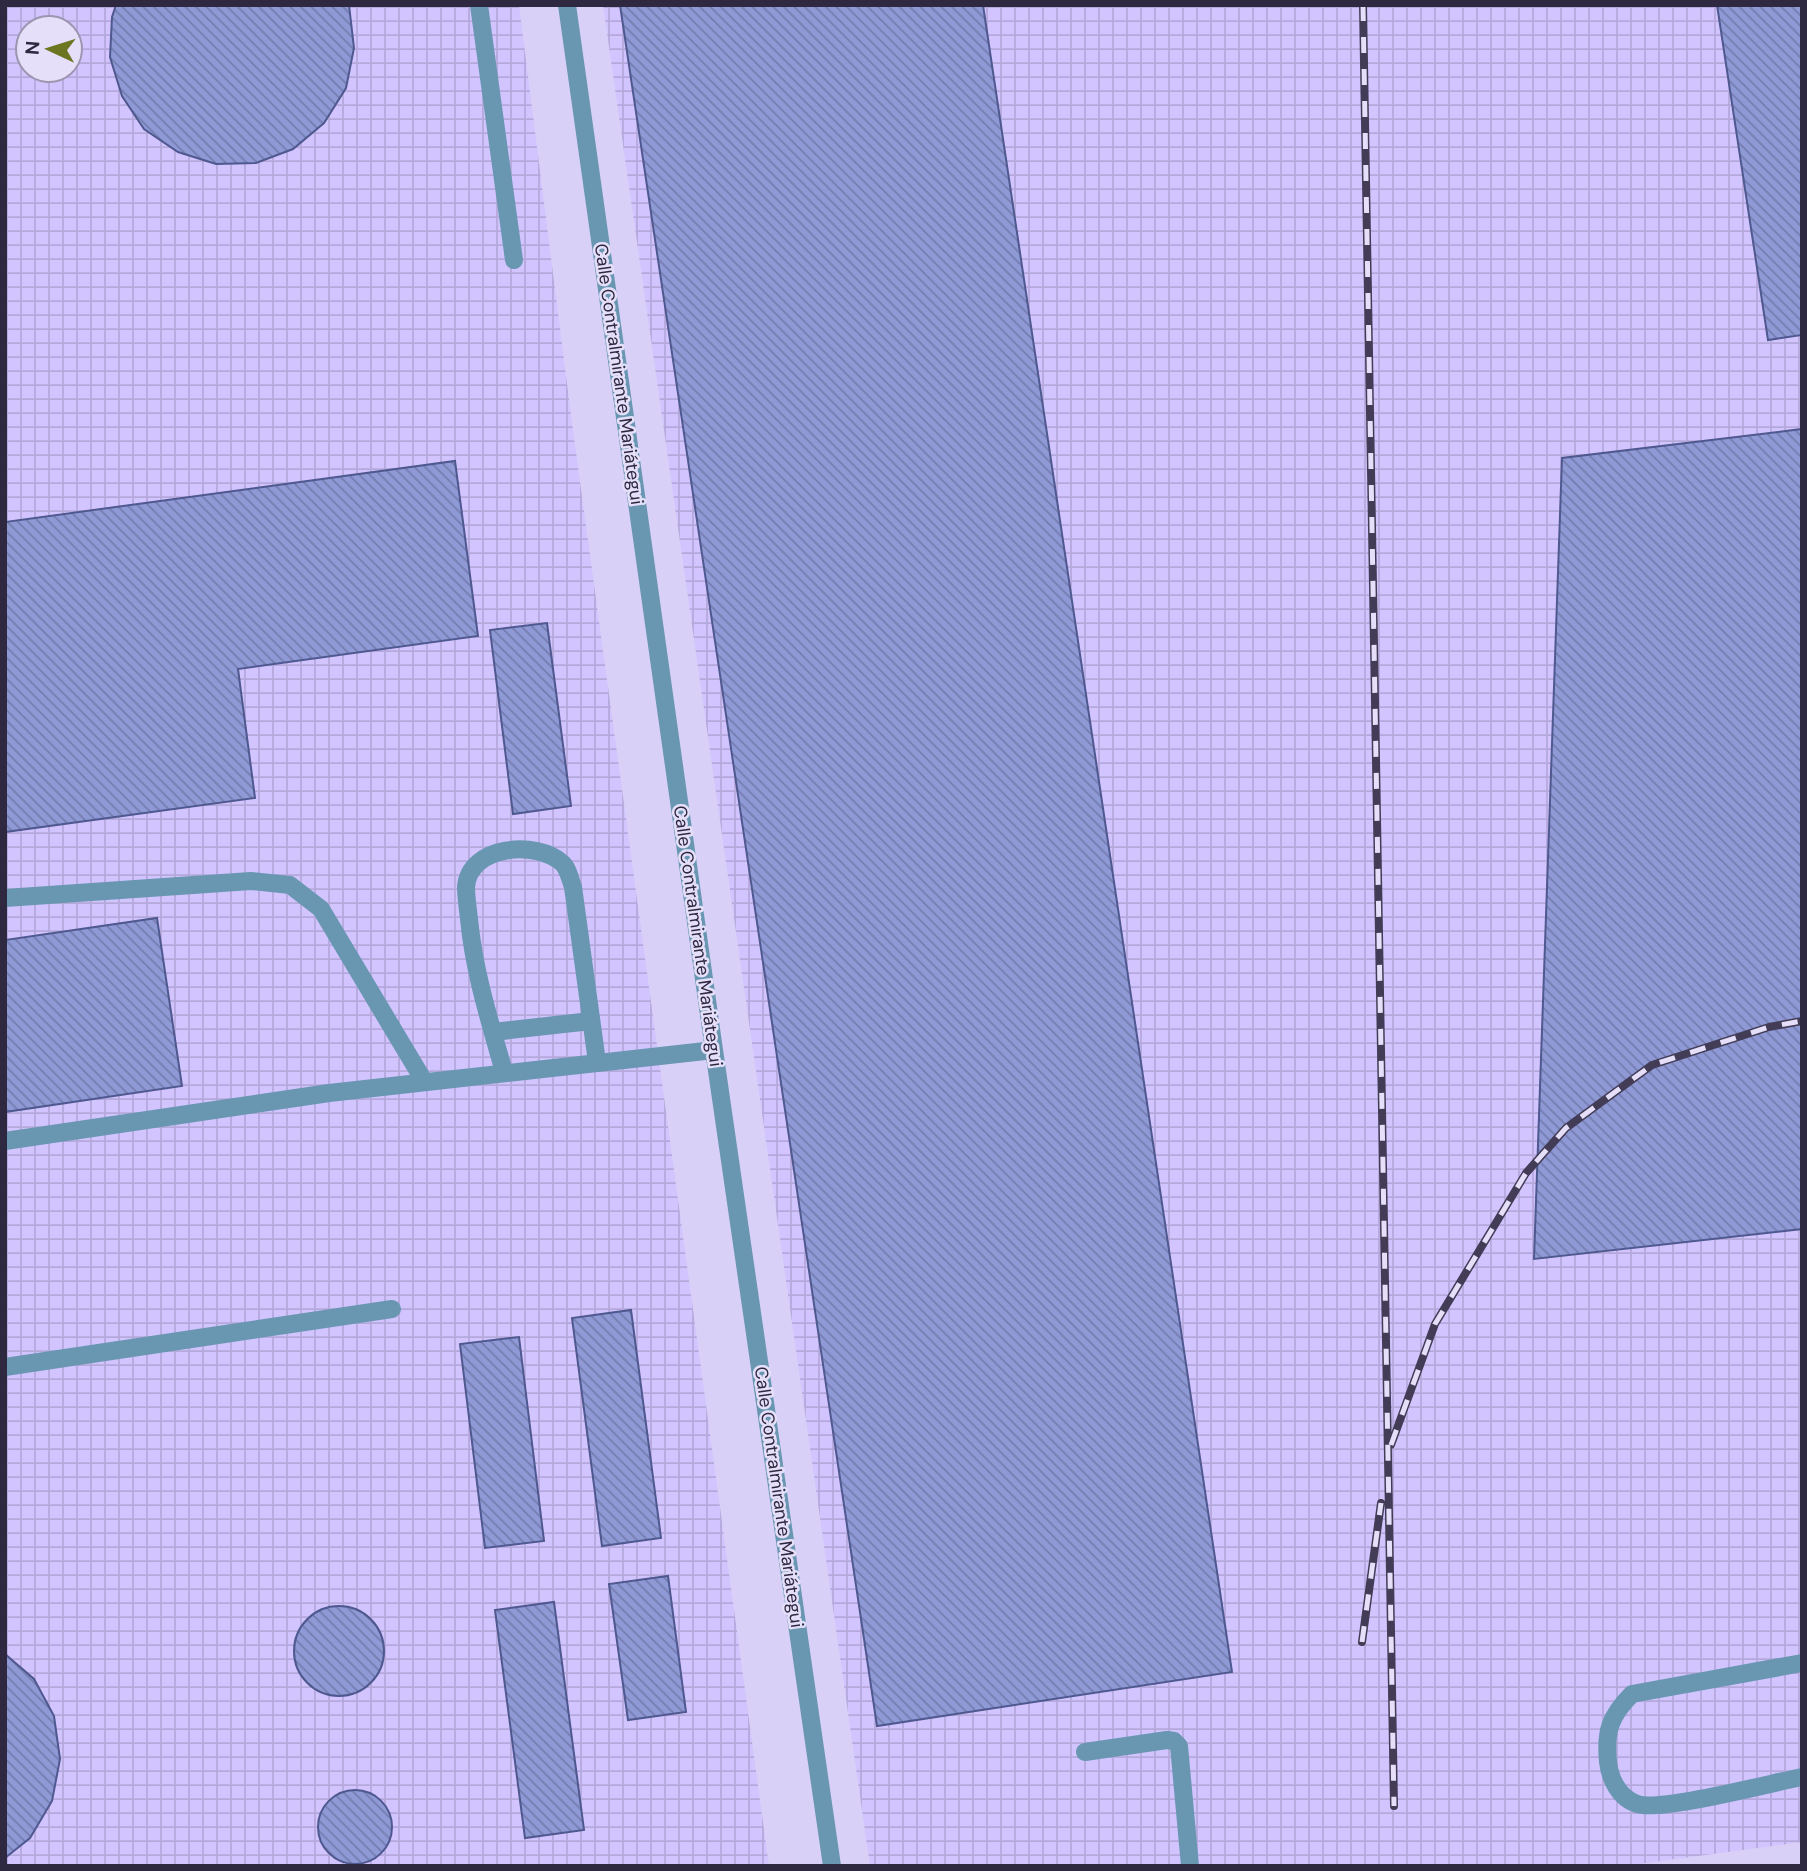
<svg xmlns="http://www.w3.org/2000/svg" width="1807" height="1871" font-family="'DM Sans',sans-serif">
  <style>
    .industrial { fill: url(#industrial-grid); fill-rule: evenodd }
    .building { fill: url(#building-back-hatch); stroke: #4f588f; stroke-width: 2 }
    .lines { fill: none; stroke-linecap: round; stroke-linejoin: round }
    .minor { stroke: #6997b2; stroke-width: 18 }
    .rail-casing { stroke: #433c56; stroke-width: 8 }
    .rail { stroke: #e5dffa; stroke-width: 5; stroke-dasharray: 16; stroke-linecap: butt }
    .labels { text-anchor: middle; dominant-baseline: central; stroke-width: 5; stroke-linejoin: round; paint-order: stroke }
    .street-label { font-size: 18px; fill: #2f2841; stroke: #e5dffa }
  </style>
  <defs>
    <pattern id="industrial-grid" width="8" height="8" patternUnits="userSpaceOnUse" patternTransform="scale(1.75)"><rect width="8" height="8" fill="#d2c4fe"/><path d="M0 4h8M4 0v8" fill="none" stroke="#b5a8db"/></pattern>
    <pattern id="building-back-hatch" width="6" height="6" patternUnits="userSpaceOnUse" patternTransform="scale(1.75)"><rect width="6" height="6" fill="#8e99d6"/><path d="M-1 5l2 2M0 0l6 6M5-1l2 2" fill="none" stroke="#747daf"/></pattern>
  </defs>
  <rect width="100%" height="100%" fill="#d9d0f7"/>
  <!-- industrial -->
  <path class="industrial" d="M5 5H519L572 423 769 1866H5ZM28 28H70V70H28Z
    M603 5H1802V1842L1624 1866H870Z"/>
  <!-- building -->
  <path class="building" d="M116 5H349L354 48 346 88 324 123 293 149 256 163 216 164 178 152 144 129 122 96 110 57 112 17Z
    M620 5H983L1232 1672 877 1726Z
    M1717 5H1802V335L1768 340Z
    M1802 429V1229L1534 1259 1562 458Z
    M455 461 478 636 238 669 255 798 5 832V522Z
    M547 623 571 806 513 814 490 630Z
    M157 918 182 1086 5 1112V940Z
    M631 1310 661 1538 602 1546 572 1318Z
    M519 1337 544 1541 485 1548 460 1344Z
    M668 1576 686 1712 628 1720 609 1584Z
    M554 1602 584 1830 525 1838 495 1610Z
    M294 1651a45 45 0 1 1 90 0a45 45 0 1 1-90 0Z
    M5 1654 34 1679 54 1716 60 1759 52 1801 30 1838 5 1858Z
    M318 1827a37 37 0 1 1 74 0a37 37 0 1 1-74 0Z"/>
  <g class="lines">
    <!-- minor -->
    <path class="minor" d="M479 5 514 260
      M567 5 714 1050 832 1866
      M5 898 251 881 290 885 321 909 424 1081
      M493 1032 591 1021
      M504 1072C490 1022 474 972 469 919 468 909 466 897 466 887 469 845 537 840 562 863 568 868 570 879 573 887L597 1062
      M5 1141 329 1093 714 1050
      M5 1367 392 1309
      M1802 1663 1632 1694C1610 1716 1605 1731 1608 1762 1610 1779 1619 1798 1637 1804 1660 1812 1771 1783 1802 1777
      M1085 1752 1167 1740 1174 1741 1179 1746 1190 1866"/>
    <defs>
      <path id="rail" d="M1363 5 1394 1806
        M1391 1445 1435 1324 1526 1173 1566 1128 1652 1065 1769 1027 1802 1021
        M1362 1642 1381 1503"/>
    </defs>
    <!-- rail casing -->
    <use href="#rail" class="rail-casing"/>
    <!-- rail -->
    <use href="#rail" class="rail"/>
  </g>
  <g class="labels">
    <!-- street labels -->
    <g class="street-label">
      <text transform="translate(619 374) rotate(82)">Calle Contralmirante Mariátegui</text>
      <text transform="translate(698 936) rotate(82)">Calle Contralmirante Mariátegui</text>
      <text transform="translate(779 1497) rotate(82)">Calle Contralmirante Mariátegui</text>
    </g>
  </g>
  <!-- border -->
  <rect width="1807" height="1871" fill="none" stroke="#2f2841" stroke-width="14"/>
  <!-- north arrow -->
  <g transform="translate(49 49) rotate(274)"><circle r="33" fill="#e5dffa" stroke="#9c96b0" stroke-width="2"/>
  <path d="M0-5L12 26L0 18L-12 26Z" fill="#6c751f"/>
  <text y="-10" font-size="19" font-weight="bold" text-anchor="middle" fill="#2f2841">N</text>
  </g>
</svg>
